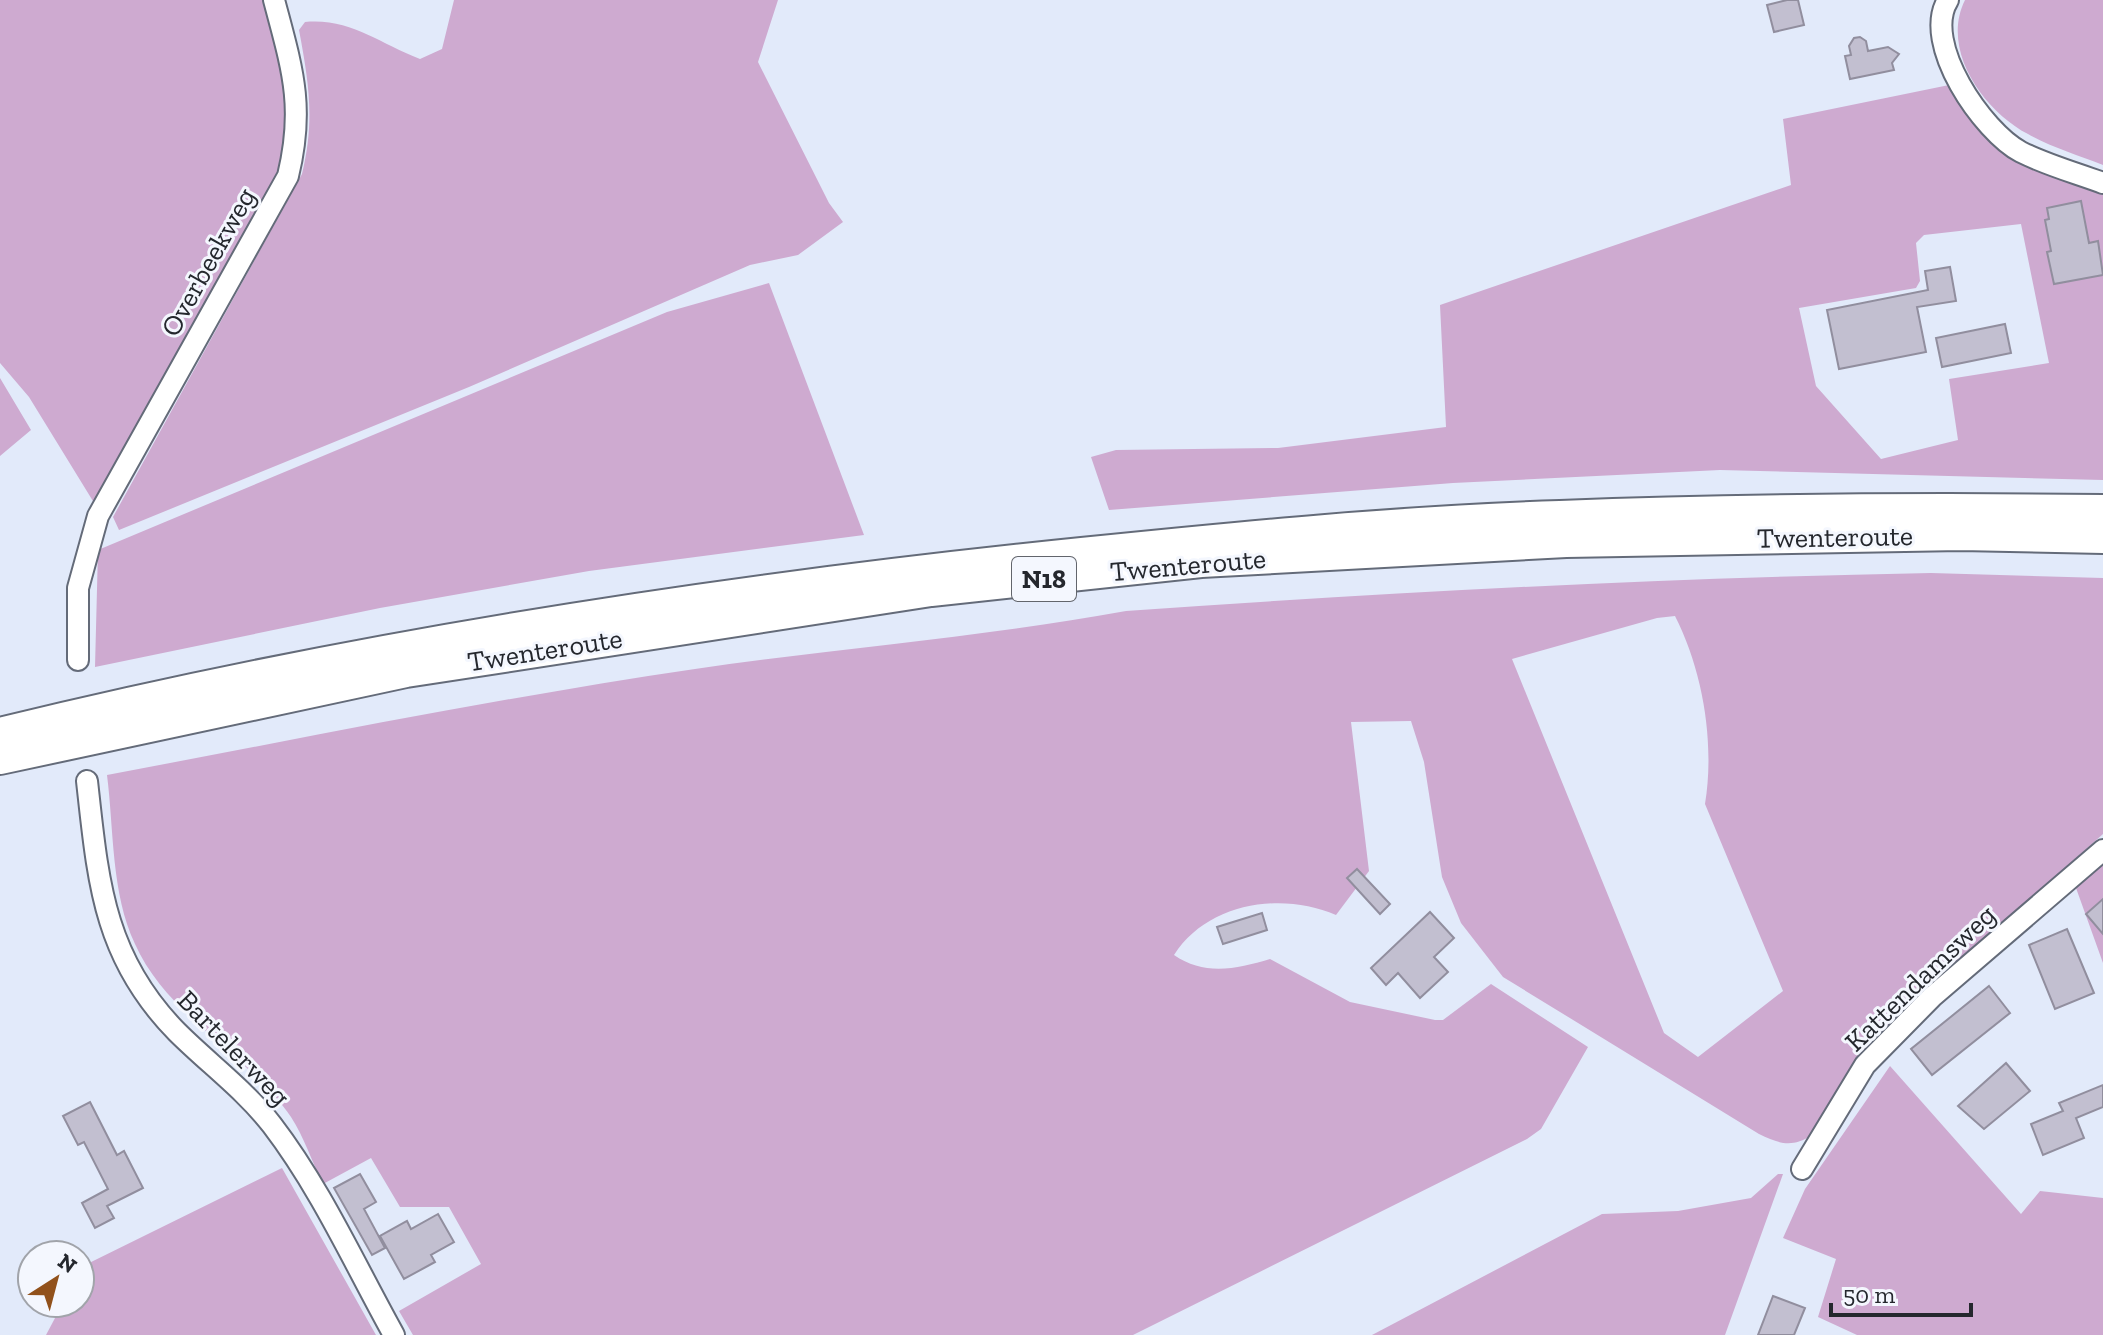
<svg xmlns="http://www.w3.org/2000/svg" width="2103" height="1335" font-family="'Zilla Slab',serif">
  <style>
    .green { fill: #ceaad0; fill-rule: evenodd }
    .building { fill: #c2bfd0; stroke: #918e9e; stroke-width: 2 }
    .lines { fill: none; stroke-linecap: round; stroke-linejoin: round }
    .minor-casing { stroke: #646b79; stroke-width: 24 }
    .highway-casing { stroke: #646b79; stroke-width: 34 }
    .minor { stroke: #fff; stroke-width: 20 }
    .highway { stroke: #fff; stroke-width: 30 }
    .labels { text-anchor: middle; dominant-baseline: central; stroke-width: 6; stroke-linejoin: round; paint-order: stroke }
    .shield { fill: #f4f7fe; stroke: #62656c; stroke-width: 2 }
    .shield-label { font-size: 26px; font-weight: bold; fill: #24272d }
    .street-label { font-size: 28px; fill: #24272d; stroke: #f4f7fe }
  </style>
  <rect width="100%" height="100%" fill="#e2eafa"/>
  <!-- green -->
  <path class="green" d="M0 0H268L284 52 290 157 96 506 29 397 0 363Z
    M454 0H778L758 62 829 203 843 222 798 255 750 265 469 387 119 530 113 517 302 174C315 121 309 83 299 30L305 22C351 18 378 43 420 59L442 49Z
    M1965 0H2103V165C2078 155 2051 147 2028 134 1984 111 1940 50 1965 0Z
    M1954 84 1982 121 2103 188V480L1720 470 1453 483 1109 510 1091 457 1116 450 1278 448 1446 427 1440 305 1791 185 1783 119ZM2021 224 2049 363 1949 379 1958 440 1881 459 1816 386 1799 308 1916 288 1920 281 1916 243 1924 235Z
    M769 283 864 535 589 571 380 608 95 667 98 550 667 312Z
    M0 378 31 430 0 456Z
    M1931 573 2103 578V834L1926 992 1812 1135C1792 1148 1780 1144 1759 1134L1503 977 1461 923 1442 877 1424 762 1411 721 1351 722 1369 871 1336 915C1282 891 1207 903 1174 955 1204 976 1237 969 1270 959L1350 1002 1435 1020H1443L1491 984 1588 1047 1541 1129 1527 1139 1133 1335H413L399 1311 481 1264 449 1207H400L371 1158 323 1184C312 1162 304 1137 291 1117 248 1054 167 1016 135 944 111 893 114 830 107 775 303 738 498 698 695 669 838 648 984 637 1126 611 1394 592 1662 578 1931 573ZM1675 616C1703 671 1715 743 1705 804L1783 991 1698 1057 1664 1033 1512 659 1657 618Z
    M2103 864V963L2076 888Z
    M1890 1066 2021 1214 2040 1191 2103 1198V1335H1857L1818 1317 1836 1259 1783 1238 1805 1189Z
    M282 1168 376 1335H46L63 1303H80L83 1266Z
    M1778 1174H1783L1725 1335H1372L1602 1214 1678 1211 1751 1198Z"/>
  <!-- building -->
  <path class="building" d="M1787 0H1798L1804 25 1774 32 1767 5Z
    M1860 37 1866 41 1868 51 1888 47 1899 54 1892 63 1894 70 1850 79 1845 56 1851 55 1849 46 1854 38Z
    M2081 201 2089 243 2098 241 2103 275 2054 284 2047 252 2051 251 2045 220 2049 219 2047 208Z
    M1950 267 1956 301 1917 307 1926 352 1839 369 1827 310 1928 290 1925 271Z
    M2005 324 2011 353 1942 367 1936 338Z
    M1357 869 1390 904 1380 914 1347 878Z
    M2103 899V934L2086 914Z
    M1430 912 1454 938 1434 957 1448 972 1420 998 1398 973 1386 985 1371 968Z
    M1262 913 1267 930 1223 944 1217 927Z
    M2067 929 2094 993 2055 1009 2029 945Z
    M1989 986 2010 1013 1932 1075 1911 1049Z
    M2006 1063 2030 1091 1984 1129 1958 1106Z
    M2103 1085V1107L2076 1118 2084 1138 2043 1155 2031 1124 2063 1111 2059 1103Z
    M90 1102 117 1155 124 1151 143 1188 107 1206 114 1218 95 1228 82 1203 108 1189 84 1142 78 1145 63 1116Z
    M360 1174 376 1202 364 1209 385 1248 372 1255 334 1188Z
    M438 1214 454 1242 431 1255 435 1262 404 1279 380 1236 407 1221 411 1229Z
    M1773 1296 1805 1308 1794 1335H1758Z"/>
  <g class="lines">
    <defs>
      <path id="minor" d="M1948 0C1921 43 1983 132 2021 152 2047 165 2076 173 2103 183
        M78 660V588L98 516 288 176C305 106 292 68 274 0
        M87 781C98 880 103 957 177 1032 208 1063 245 1090 272 1125 321 1189 355 1265 394 1335
        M1802 1169 1865 1065 1932 997 2103 850"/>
      <path id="highway" d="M0 733C355 646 718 590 1082 553 1240 537 1400 521 1560 516 1741 509 1922 508 2103 510
        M0 759 406 672 931 591 1201 562 1566 542 1961 535 2103 538"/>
    </defs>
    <!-- minor casing -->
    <use href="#minor" class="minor-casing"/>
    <!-- highway casing -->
    <use href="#highway" class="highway-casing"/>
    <!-- minor -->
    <use href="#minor" class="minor"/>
    <!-- highway -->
    <use href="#highway" class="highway"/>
  </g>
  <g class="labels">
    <!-- shield labels -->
    <rect class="shield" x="1012" y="557" width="64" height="44" rx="6"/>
    <g class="shield-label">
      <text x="1044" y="579">N18</text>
    </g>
    <!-- street labels -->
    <g class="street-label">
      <text transform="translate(208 262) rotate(-61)">Overbeekweg</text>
      <text transform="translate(1835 537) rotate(-1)">Twenteroute</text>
      <text transform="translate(1188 565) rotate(-5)">Twenteroute</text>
      <text transform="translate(545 650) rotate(-9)">Twenteroute</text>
      <text transform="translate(1920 978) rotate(-44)">Kattendamsweg</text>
      <text transform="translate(234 1048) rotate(46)">Bartelerweg</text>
    </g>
  </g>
  <!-- north arrow -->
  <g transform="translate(56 1279) rotate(36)"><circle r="38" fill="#f4f7fe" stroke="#a1a4aa" stroke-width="2"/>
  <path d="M0-6L14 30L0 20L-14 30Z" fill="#91511b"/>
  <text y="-12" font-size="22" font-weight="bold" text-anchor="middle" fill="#24272d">N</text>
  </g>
  <!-- scale -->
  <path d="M1831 1303v12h140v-12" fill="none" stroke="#24272d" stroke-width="4"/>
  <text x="1843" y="1303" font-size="24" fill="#24272d" stroke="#f4f7fe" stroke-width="6" paint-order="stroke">50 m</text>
</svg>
